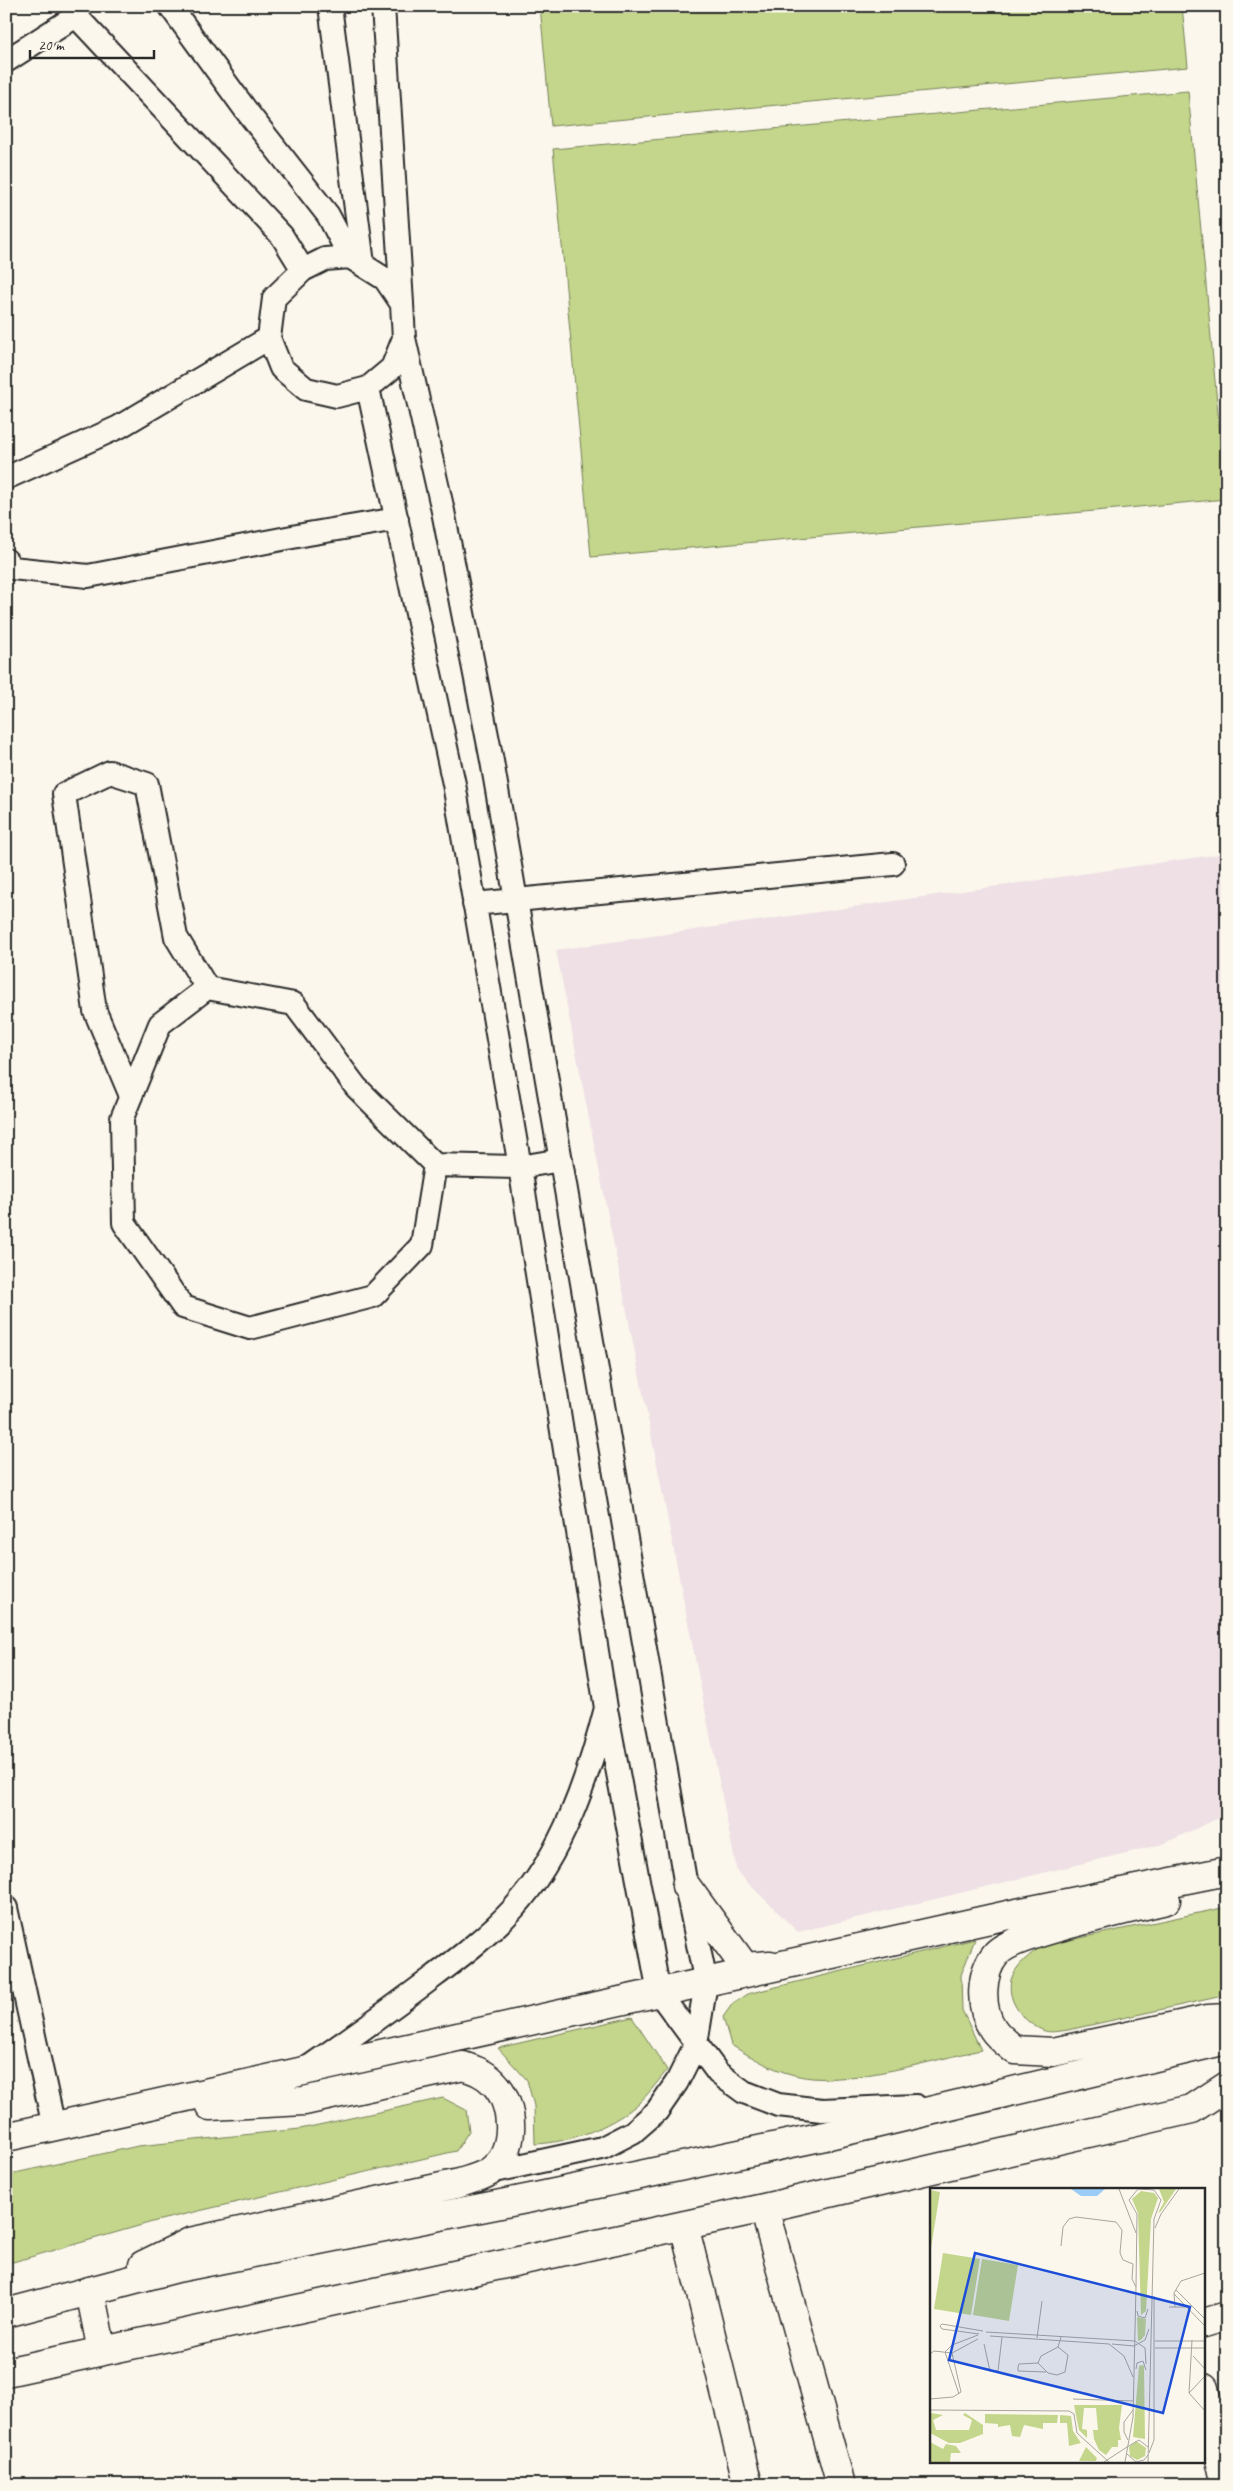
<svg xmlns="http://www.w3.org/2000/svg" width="1233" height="2491" font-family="Caveat,sans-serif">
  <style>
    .built { fill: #eee0e5 }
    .green { fill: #c3d68b; stroke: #77805b }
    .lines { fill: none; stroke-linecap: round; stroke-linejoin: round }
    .service-casing { stroke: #2b2b2b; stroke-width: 26 }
    .minor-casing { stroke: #2b2b2b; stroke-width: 31 }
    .secondary-casing { stroke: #2b2b2b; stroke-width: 31 }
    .service { stroke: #fbf7ec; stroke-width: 22 }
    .minor { stroke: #fbf7ec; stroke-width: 28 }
    .secondary { stroke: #fbf7ec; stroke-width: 28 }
    .inset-road { fill: none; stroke: #a8a59f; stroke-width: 1 }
    .view { fill: #1d4ed8; fill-opacity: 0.15; stroke: #1d4ed8; stroke-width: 2.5 }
    .inset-edge { fill: none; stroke: #2b2b2b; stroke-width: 2.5 }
  </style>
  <rect width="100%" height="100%" fill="#fbf7ec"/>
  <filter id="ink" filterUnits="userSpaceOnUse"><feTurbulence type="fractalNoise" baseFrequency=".02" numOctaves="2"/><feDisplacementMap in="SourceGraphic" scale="10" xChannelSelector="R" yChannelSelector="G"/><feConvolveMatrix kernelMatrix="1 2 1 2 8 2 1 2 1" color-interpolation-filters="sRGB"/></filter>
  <g filter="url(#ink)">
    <!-- built -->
    <path class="built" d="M1227 853V1814L1163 1844 798 1932 737 1872 556 950Z"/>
    <!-- green -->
    <path class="green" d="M540 6H1182L1188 67 551 126Z
      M1188 91 1226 499 591 557 553 149Z
      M1227 1907V1995L1068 2030C1061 2031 1051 2033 1045 2031 1025 2024 1006 2002 1011 1980 1015 1965 1031 1954 1042 1946Z
      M975 1939 961 1975 962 2010 981 2050C932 2060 852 2085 804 2077 778 2073 754 2059 731 2045L723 2017 733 2003 747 1994Z
      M632 2017 667 2070C659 2080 651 2091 642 2100 617 2125 570 2143 535 2144L534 2106 527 2080 498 2048Z
      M443 2098 466 2110 469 2131 456 2151 156 2221 6 2264V2175L138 2146 300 2129Z"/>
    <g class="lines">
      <defs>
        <path id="service" d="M75 6 76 16 282 236 303 270
          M170 6 248 113 328 215 350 257
          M330 6 363 264
          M383 6 402 303
          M6 61 76 16
          M350 257 385 279 402 304 404 338 392 368 368 388 337 396 306 389 281 368 269 338 274 298 303 270 325 259Z
          M404 338 443 511 492 761 686 1886 706 1983 696 2044 677 2082 657 2111 633 2132 602 2148 490 2172
          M6 478 119 427 269 338
          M6 560 12 568 88 576 308 534 397 519
          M474 904 893 864
          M207 988 160 1024 122 1118 124 1223 183 1307 250 1328 373 1296 422 1245 435 1165
          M131 1096 95 1011 64 794 110 772 147 784 176 937 207 988 294 1004 356 1087 435 1165 520 1167 561 1160
          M607 1714 659 1993 718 2073 744 2092 778 2105 822 2110 916 2106
          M6 1908 54 2127
          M306 2069C349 2039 391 2009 432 1978 460 1957 489 1935 513 1909 563 1854 588 1778 606 1708L520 1167 454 784 368 388"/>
        <path id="minor" d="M764 2208 841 2485
          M684 2225 748 2485
          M90 2291 102 2351
          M1204 2323 1227 2316
          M6 2372 764 2208 1192 2109 1227 2086
          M1204 2388 1226 2485"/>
        <path id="secondary" d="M686 1886 745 1967 770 1965
          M1166 1900C1136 1908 1011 1934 996 1954 980 1973 979 2008 993 2029 998 2037 1008 2044 1015 2050L1053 2052 1208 2019 1227 2018
          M6 2137 1017 1913 1227 1871
          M143 2265 190 2242 460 2183C469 2180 481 2177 489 2172 517 2153 516 2104 493 2082 484 2073 475 2070 463 2066L304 2101 210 2106
          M6 2313 177 2268 531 2198 825 2136 1227 2040"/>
      </defs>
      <!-- service casing -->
      <use href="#service" class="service-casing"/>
      <!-- minor casing -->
      <use href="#minor" class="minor-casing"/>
      <!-- secondary casing -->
      <use href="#secondary" class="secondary-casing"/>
      <!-- service -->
      <use href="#service" class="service"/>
      <!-- minor -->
      <use href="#minor" class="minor"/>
      <!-- secondary -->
      <use href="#secondary" class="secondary"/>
    </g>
  </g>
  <!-- overview -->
  <g transform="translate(930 2188)">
    <rect width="275" height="275" fill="#fbf7ec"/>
    <path d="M229 1H246L231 23 228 25 234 14ZM0 2 10 4 1 60H0ZM211 3 224 5 228 10 221 31 216 123 211 127 208 25 202 11ZM13 65 50 71 41 127 4 121ZM52 71 88 77 79 133 43 127ZM207 129 216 131 215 147 211 152 208 153ZM212 177 214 178 215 251 203 249 209 178ZM144 217H192L189 240 191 252H188V259H182L176 267 169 262 164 251 163 242H168L166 220H154L152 241 157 242V250L149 242ZM1 225 13 227 3 232 6 242H39L42 232 33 227 35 225 53 237V246L30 255H19L0 245ZM55 226 128 227 127 235H113V241L94 237 90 249 82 248 80 237 68 239V236L55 235ZM130 227 141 228 143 243 151 255 139 258 137 235H130ZM206 253 216 260 215 268 207 272 200 268 199 259ZM0 254 13 261 16 256 26 258 31 265H21L20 274H0ZM156 259 167 270 166 273H149Z" fill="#c3d68b"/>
    <path d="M141 1H175L167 8H151Z" fill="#9bccf7"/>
    <path class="inset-road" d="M189 1 206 45M225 40 231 26 249 1M131 58 133 39 139 31 146 29 186 34 192 42 190 65 193 72 203 76 202 91 206 99M246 102 275 131M244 106 275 138M239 119H259M245 119 244 105 251 93 275 85M207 123 208 128 215 130 218 121M56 144 205 153 215 160 216 176M49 146 12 141 10 138 12 136 53 143M60 148 179 156 194 168 203 189M107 150 112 113M262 152 259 205 275 223M225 153H275M54 156 60 183H68L72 149M182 156 204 158 215 152 219 141M225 160H275M15 164 29 206M15 164 22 157 48 147M0 166 4 163 22 165 48 151M263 168 275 181M108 175 118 185 127 187 135 184 138 167 128 159M206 181 207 175 213 173 216 182M116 184 88 183V179L89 176 108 175 111 168 128 159 131 149M259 205 275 188M0 211 23 209 31 204 22 165M143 211 203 213M0 222 139 223 144 226 147 245 179 274M198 252 194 244V234L203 222M197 259 209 252 218 259M196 265 206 274 214 272 218 267M219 265 224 252V108M174 274 197 259M195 274 203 229 206 99 207 26 199 12 208 1 224 2 231 12 224 31 218 274"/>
    <path class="view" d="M45 65 260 119 233 225 19 172Z"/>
    <rect width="275" height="275" class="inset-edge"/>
  </g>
  <!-- margin -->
  <rect width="1233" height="2491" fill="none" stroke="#fbf7ec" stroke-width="25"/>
  <rect x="12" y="12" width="1208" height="2466" fill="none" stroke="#2b2b2b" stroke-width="2" filter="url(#ink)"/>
  <!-- scale -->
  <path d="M30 50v8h124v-8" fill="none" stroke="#2b2b2b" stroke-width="2.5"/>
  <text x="38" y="50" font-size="15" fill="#2b2b2b" stroke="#fbf7ec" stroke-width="4" paint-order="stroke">20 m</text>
</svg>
